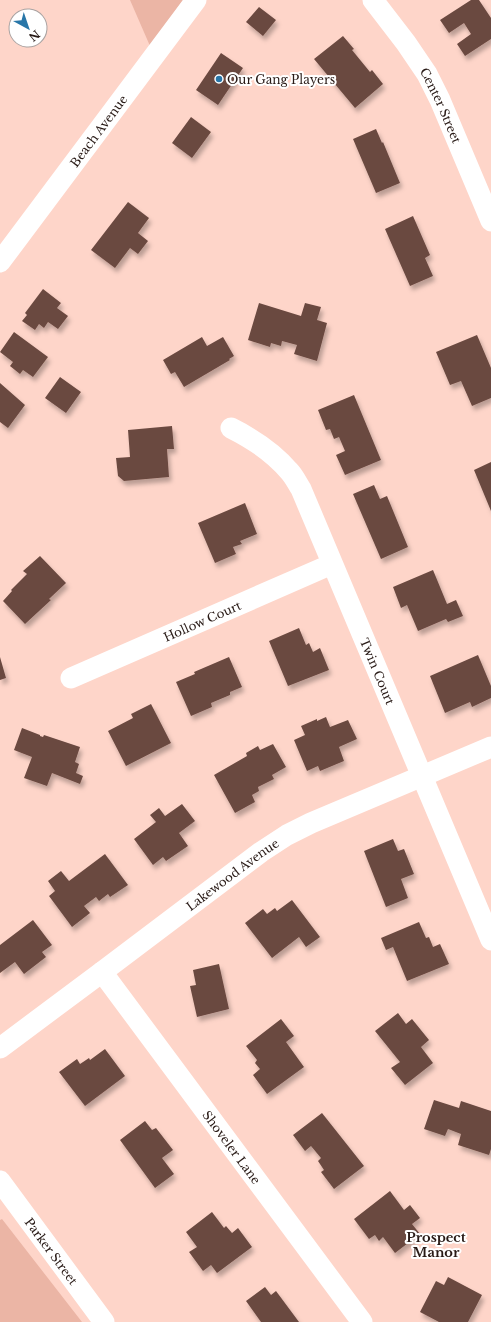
<svg xmlns="http://www.w3.org/2000/svg" width="491" height="1322" font-family="'Libre Baskerville',serif">
  <style>
    .green { fill: #ebb5a5 }
    .building { fill: #6b4940; filter: url(#shadow) }
    .lines { fill: none; stroke-linecap: round; stroke-linejoin: round }
    .minor { stroke: #fff; stroke-width: 21 }
    .poi-dot { fill: #2876a8; stroke: #fff; stroke-width: 1.5 }
    .labels { text-anchor: middle; dominant-baseline: central; stroke-width: 4; stroke-linejoin: round; paint-order: stroke }
    .poi-label { font-size: 12px; fill: #281a16; stroke: #fff; text-anchor: start }
    .street-label { font-size: 12px; fill: #281a16; stroke: #fff }
    .neighbourhood-label { font-size: 13px; font-weight: bold; fill: #281a16; stroke: #fff }
  </style>
  <defs>
    <filter id="shadow"><feDropShadow dx="2.5" dy="4.5" stdDeviation="2" flood-color="#0004"/></filter>
  </defs>
  <rect width="100%" height="100%" fill="#fed5c9"/>
  <!-- green -->
  <path class="green" d="M130 0H183L150 46Z
    M2 1219 82 1322H0V1220Z"/>
  <!-- building -->
  <path class="building" d="M471 0H479L491 18V39L465 56 457 44 471 34 464 23 449 33 440 20Z
    M259 7 276 20 263 36 246 22Z
    M343 36 354 49 352 50 370 72 372 70 383 84 355 108 314 59Z
    M221 53 243 68 218 105 196 90Z
    M191 117 211 132 192 158 172 143Z
    M376 129 382 143 383 142 400 183 376 193 353 139Z
    M128 202 149 218 138 233 148 241 138 254 130 248 115 268 91 250Z
    M413 216 430 255 425 258 433 276 410 286 385 229Z
    M43 289 61 303 57 308 68 316 58 329 48 322 44 328 39 324 35 330 22 321 27 315 25 313Z
    M259 303 301 316 305 303 321 307 317 320 327 323 317 361 294 354 297 345 282 341 281 346 271 343 270 347 248 340Z
    M14 332 48 357 33 377 23 370 20 374 10 366 13 362 0 352Z
    M477 335 491 368V398L472 406 461 381 450 385 436 352Z
    M202 337 207 346 223 337 234 356 229 359 230 360 184 387 175 372 171 374 163 360Z
    M60 377 81 392 66 413 45 398Z
    M0 383 25 405 8 428 0 422Z
    M354 395 381 460 345 475 336 455 345 451 339 437 334 439 330 429 326 430 318 410Z
    M172 426 174 449H167L169 477 124 481 118 476 116 458 130 457 128 430Z
    M491 462V511L474 470Z
    M374 485 380 499 387 496 408 547 381 559 353 494Z
    M245 503 257 534 240 541 242 544 233 547 236 554 215 563 198 523Z
    M40 556 66 583 49 599 51 600 25 624 3 601 12 591 11 590 27 574 23 571Z
    M433 570 447 604 456 600 463 616 448 622 446 619 418 631 407 605 401 608 393 587Z
    M299 628 306 645 309 643 313 652 320 648 329 670 288 686 269 641Z
    M478 655 491 686V698L472 707 470 702 445 713 430 676Z
    M0 657 6 678 0 680Z
    M229 657 242 687 230 692V695L211 703 212 707 191 716 176 682 195 674 194 672Z
    M151 704 171 743 126 766 108 731 133 718 131 714Z
    M326 717 330 727 348 720 357 739 339 747 344 761 320 771 318 766 307 771 294 740 305 735 301 726 317 719V721Z
    M22 728 40 735V736L43 737 44 735 80 747 75 762 79 764 76 773 83 776 80 784 52 773 47 786 24 778 32 757 14 750Z
    M273 744 286 767 272 775 274 779 258 787 259 791 252 795 255 802 235 813 214 775 247 756 246 753 258 746 260 750Z
    M182 804 195 821 179 833 188 846 166 861 163 857 153 865 134 839 156 822 150 815 159 808 165 816Z
    M393 839 398 851 404 849 414 874 401 879 408 898 386 907 364 851Z
    M105 854 128 885 110 897 108 894 99 901 96 897 84 906 90 913 72 927 49 896 55 891 48 881 61 871 69 881Z
    M292 900 320 937 306 947 299 937 272 958 245 923 263 909 267 914 275 908 277 911Z
    M33 920 52 945 42 952 46 957 24 974 15 962 0 973V945Z
    M419 922 426 938 429 937 433 947 440 944 449 964 407 981 393 947 386 950 381 938Z
    M219 964 229 1009 197 1017 190 986 196 985 193 970Z
    M398 1013 406 1024 412 1019 429 1040 421 1047 433 1063 405 1085 391 1068 400 1062 375 1031Z
    M281 1019 294 1036 286 1042 304 1067 267 1094 253 1075 260 1069 255 1063 257 1060 246 1046Z
    M105 1049 125 1076 85 1106 59 1072 77 1059 80 1064 89 1058 90 1060Z
    M434 1100 459 1108 461 1101 491 1111V1149L489 1155 458 1145 461 1134 448 1129 445 1136 424 1129Z
    M322 1113 364 1166 334 1189 321 1172 324 1170 318 1161 321 1158 311 1146 305 1151 293 1135Z
    M145 1121 152 1130 156 1128 173 1150 162 1158 174 1174 155 1188 120 1140Z
    M390 1191 404 1210 410 1205 420 1218 412 1224 420 1234 395 1253 383 1237 379 1241 375 1235 369 1239 354 1219Z
    M212 1212 224 1228 226 1226 232 1233 238 1228 252 1247 217 1273 211 1265 203 1271 189 1252 197 1247 186 1232Z
    M448 1277 482 1295 468 1322H439L420 1312 436 1281 444 1285Z
    M265 1287 271 1295 276 1291 299 1322H261L246 1301Z"/>
  <g class="lines">
    <!-- minor -->
    <g class="minor">
      <path id="s1" d="M373 0 406 43 427 74 440 100 491 221"/>
      <path id="s2" d="M0 262 196 0"/>
      <path id="s3" d="M231 428C253 439 273 452 289 471 294 476 297 483 301 489L491 940"/>
      <path id="s4" d="M71 678 332 564"/>
      <path id="s5" d="M102 972 362 1322"/>
      <path id="s6" d="M0 1048 102 972 261 852 287 835 311 823 491 747"/>
      <path id="s7" d="M0 1181 104 1322"/>
    </g>
  </g>
  <!-- markers -->
  <circle class="poi-dot" cx="219" cy="79" r="4"/>
  <g class="labels">
    <!-- poi labels -->
    <g class="poi-label">
      <text x="227" y="79">Our Gang Players</text>
    </g>
    <!-- street labels -->
    <g class="street-label">
      <text stroke="none"><textPath href="#s1" startOffset="126">Center Street</textPath></text>
      <text stroke="none"><textPath href="#s2" startOffset="164">Beach Avenue</textPath></text>
      <text stroke="none"><textPath href="#s4" startOffset="143">Hollow Court</textPath></text>
      <text stroke="none"><textPath href="#s3" startOffset="292">Twin Court</textPath></text>
      <text stroke="none"><textPath href="#s6" startOffset="290">Lakewood Avenue</textPath></text>
      <text stroke="none"><textPath href="#s5" startOffset="218">Shoveler Lane</textPath></text>
      <text stroke="none"><textPath href="#s7" startOffset="87">Parker Street</textPath></text>
    </g>
    <!-- neighbourhood labels -->
    <g class="neighbourhood-label">
      <text x="436" y="1237">Prospect<tspan x="436" dy="15">Manor</tspan></text>
    </g>
  </g>
  <!-- north arrow -->
  <g transform="translate(28 28) rotate(140)"><circle r="19" fill="#ffffff" stroke="#a9a3a2"/>
  <path d="M0-3L7 15L0 10L-7 15Z" fill="#2876a8"/>
  <text y="-6" font-size="11" font-weight="bold" text-anchor="middle" fill="#281a16">N</text>
  </g>
</svg>
